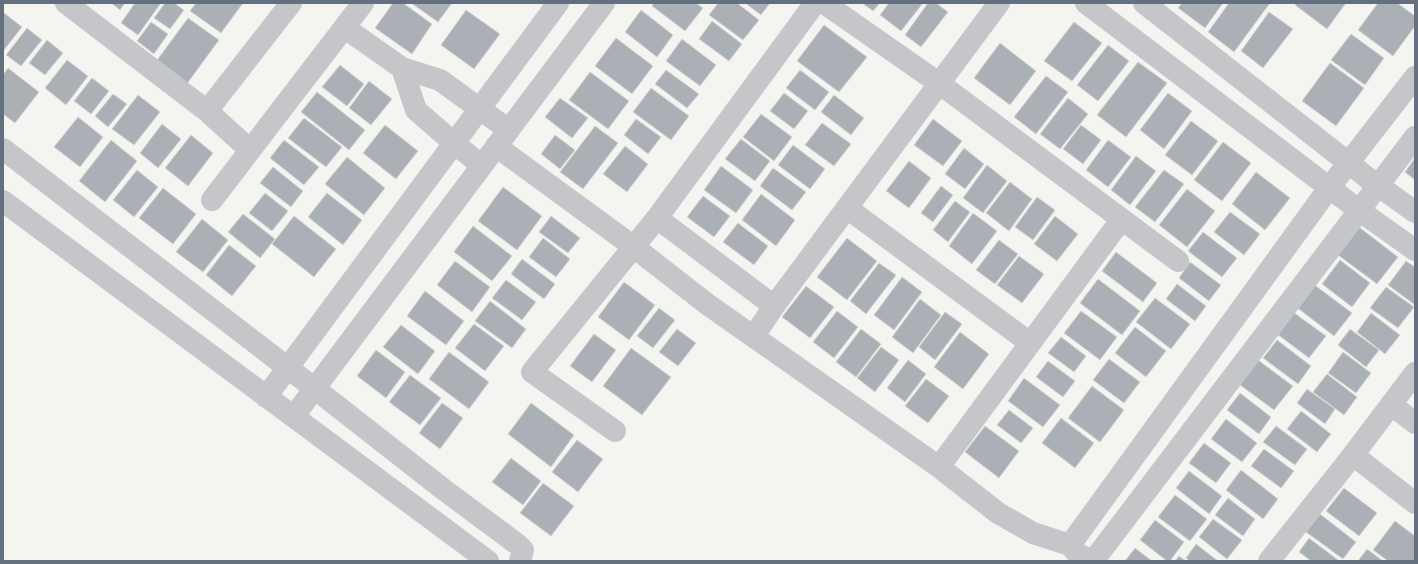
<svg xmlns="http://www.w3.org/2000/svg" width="1418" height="564" font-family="'Roboto Condensed',sans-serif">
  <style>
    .building { fill: #aab0b6; stroke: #d5d5d3 }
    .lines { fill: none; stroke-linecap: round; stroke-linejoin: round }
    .minor { stroke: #c4c6ca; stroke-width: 22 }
  </style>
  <rect width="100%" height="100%" fill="#f4f4f0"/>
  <!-- building -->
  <path class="building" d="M111 3H125L120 10Z
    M135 3H161L138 35 121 23Z
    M165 3H174L184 10 170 29 154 18Z
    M196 3H243L221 33 190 11Z
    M393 3H403L432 24 412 54 375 28Z
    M411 3H452L438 22Z
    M654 3H696L703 8 685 31 652 6Z
    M718 3H737L759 20 743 40 709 15Z
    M745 3H770L761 15Z
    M862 3H880L873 11Z
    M889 3H923L901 31 880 15Z
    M928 3H936L948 12 921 47 905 35Z
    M1182 3H1223L1205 28 1178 8Z
    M1229 3H1270L1234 52 1208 32Z
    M1297 3H1346L1327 29 1295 5Z
    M1378 3H1397L1415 16V26L1393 56 1358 30Z
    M466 10 500 34 474 69 441 45Z
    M641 10 673 35 657 57 625 32Z
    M3 12 22 27 4 50 3 49Z
    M1269 12 1293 29 1263 68 1241 51Z
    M188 18 219 40 186 85 155 63Z
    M712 21 742 44 729 61 699 39Z
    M151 22 168 34 154 54 137 41Z
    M1074 22 1102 43 1072 81 1044 61Z
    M824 25 867 57 839 92 797 61Z
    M27 28 42 40 21 66 6 55Z
    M1351 34 1384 58 1365 85 1331 60Z
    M616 38 653 66 632 94 595 66Z
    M682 39 716 65 700 86 666 61Z
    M47 40 63 53 45 75 29 63Z
    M1000 43 1036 71 1010 105 974 78Z
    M1108 45 1129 61 1098 101 1077 85Z
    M67 60 88 76 66 105 45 88Z
    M1138 62 1167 83 1126 137 1097 115Z
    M1330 63 1364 88 1336 126 1302 101Z
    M340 65 364 84 347 106 322 87Z
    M8 68 39 92 15 123 3 114V75Z
    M666 70 699 94 687 108 655 84Z
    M800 70 829 92 815 110 786 88Z
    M590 72 629 101 608 129 569 100Z
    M1046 76 1068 92 1036 134 1014 117Z
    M92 78 109 91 91 114 74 101Z
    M369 81 392 99 371 125 349 108Z
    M651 88 689 116 671 140 633 112Z
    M317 92 365 130 349 150 301 112Z
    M784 93 808 111 794 129 770 111Z
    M1168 93 1192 111 1164 149 1140 130Z
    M113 94 127 104 108 127 95 116Z
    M138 95 160 112 134 145 112 129Z
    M834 95 864 118 851 135 821 112Z
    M560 98 588 118 572 138 545 117Z
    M1068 98 1088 114 1060 149 1040 134Z
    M761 114 792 137 774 161 743 137Z
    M78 117 103 137 80 167 54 147Z
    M304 118 342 147 326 167 288 138Z
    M636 119 661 137 648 154 624 135Z
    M933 119 962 141 943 166 914 145Z
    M1191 121 1218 141 1192 175 1165 155Z
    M822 123 851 144 834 166 805 145Z
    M162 124 181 139 158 168 140 153Z
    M385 125 418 151 396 179 363 153Z
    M1081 125 1101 140 1083 164 1063 149Z
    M595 126 618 143 583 189 560 172Z
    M191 135 213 153 188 186 165 168Z
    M555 135 575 150 560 169 541 154Z
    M741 139 770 161 755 181 725 159Z
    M111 140 137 161 105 202 79 181Z
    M284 140 319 167 304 185 270 158Z
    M1108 140 1131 157 1108 187 1086 170Z
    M1223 142 1251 163 1222 201 1194 180Z
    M793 145 825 169 810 189 778 165Z
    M625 146 648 164 627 192 603 174Z
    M964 148 984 164 965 189 945 174Z
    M1136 156 1156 171 1130 205 1111 190Z
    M347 157 385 188 364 215 325 184Z
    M1415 158V180L1405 172Z
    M909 161 931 178 909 208 886 191Z
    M987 165 1007 181 983 213 963 198Z
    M721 166 753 190 736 213 704 190Z
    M273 167 303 191 291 207 260 183Z
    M773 168 806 192 792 210 760 186Z
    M137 170 158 187 134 217 113 200Z
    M1164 170 1184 184 1155 222 1135 207Z
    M1256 172 1290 198 1265 230 1232 204Z
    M1010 182 1032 199 1009 231 986 213Z
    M941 186 953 195 933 222 921 213Z
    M503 187 542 216 517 250 478 221Z
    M163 188 196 214 173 244 139 218Z
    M1187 189 1215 211 1187 247 1159 225Z
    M265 193 288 211 272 231 249 213Z
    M327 193 362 220 343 245 308 217Z
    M761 194 795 220 776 246 742 220Z
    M703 196 730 216 714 237 687 217Z
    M1037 197 1055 210 1033 240 1015 227Z
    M955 201 970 212 948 242 933 230Z
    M1230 212 1260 234 1244 255 1214 232Z
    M973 213 997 231 972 264 949 246Z
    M243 214 275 239 260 258 228 232Z
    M294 216 336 249 314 277 272 244Z
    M551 216 580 238 568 253 539 232Z
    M1055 216 1078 234 1057 261 1034 244Z
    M202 219 228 240 203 272 176 252Z
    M738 223 768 246 754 265 723 242Z
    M473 226 512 256 492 281 454 252Z
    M1359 227 1398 257 1377 284 1338 255Z
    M1203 232 1237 258 1222 277 1188 251Z
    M543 238 570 259 556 277 529 257Z
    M847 238 877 261 847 300 817 277Z
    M999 240 1018 254 995 284 976 270Z
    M229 245 256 266 232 296 206 275Z
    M1116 252 1157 283 1143 302 1102 271Z
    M1019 256 1044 274 1022 303 997 285Z
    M522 259 555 284 544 299 511 274Z
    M1340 260 1370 283 1352 307 1322 284Z
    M455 261 490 287 472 312 437 285Z
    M1406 261 1415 267V305L1388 285Z
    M1190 262 1221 285 1209 301 1179 278Z
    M879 263 896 275 866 314 850 301Z
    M902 277 922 292 894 330 874 315Z
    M1098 279 1140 311 1122 335 1080 303Z
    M506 280 536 302 522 320 492 298Z
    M624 282 655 305 629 340 598 317Z
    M1312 283 1352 313 1334 336 1295 306Z
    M1177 284 1206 306 1195 321 1166 299Z
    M806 286 834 307 810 338 782 317Z
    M1386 287 1414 307 1398 328 1370 308Z
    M425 291 464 321 446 345 407 316Z
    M1155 298 1190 324 1171 349 1136 322Z
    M920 299 941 315 913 353 892 337Z
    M490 301 526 329 512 348 475 321Z
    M659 308 675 320 653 348 637 336Z
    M837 311 858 327 834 358 813 342Z
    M1081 311 1117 337 1100 360 1064 333Z
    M945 312 962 324 935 360 919 347Z
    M1293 312 1326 336 1309 358 1277 334Z
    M1371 313 1400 335 1385 354 1357 332Z
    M474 324 504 346 485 371 455 348Z
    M401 325 435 351 418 374 383 347Z
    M1135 327 1166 351 1146 377 1115 353Z
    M677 329 696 343 678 366 659 352Z
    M861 329 881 344 856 377 836 362Z
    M1350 329 1379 350 1366 367 1338 345Z
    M960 332 989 354 963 389 934 367Z
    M594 334 616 350 592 382 570 366Z
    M1061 337 1086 356 1074 372 1048 353Z
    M1277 340 1311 366 1298 384 1263 358Z
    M881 347 899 360 875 392 857 378Z
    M631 348 671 377 642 415 603 386Z
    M376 350 405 372 386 398 357 376Z
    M449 352 489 382 469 409 429 379Z
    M1343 352 1371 373 1356 393 1328 373Z
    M1109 359 1140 382 1124 403 1093 380Z
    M908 360 926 374 905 402 887 388Z
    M1258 360 1293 386 1274 410 1240 385Z
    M1048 361 1075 381 1063 397 1036 377Z
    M1327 374 1357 397 1344 415 1313 392Z
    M410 375 441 398 420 425 389 402Z
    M1024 378 1060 405 1043 427 1008 401Z
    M926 379 949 396 928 423 905 406Z
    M1092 386 1124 410 1100 442 1068 418Z
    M1307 389 1335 409 1325 424 1297 403Z
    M1240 393 1271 417 1259 434 1227 410Z
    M442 403 463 418 440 449 419 433Z
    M531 403 574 435 551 467 508 434Z
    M1009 410 1033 428 1021 443 997 425Z
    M1301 411 1331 434 1317 452 1287 429Z
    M1061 418 1094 443 1075 468 1042 443Z
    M1226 419 1257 443 1242 462 1211 439Z
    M985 426 1019 451 999 478 965 452Z
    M1276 426 1307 449 1295 465 1263 442Z
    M577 440 603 459 578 492 552 472Z
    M1204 443 1231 463 1216 483 1189 463Z
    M1264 449 1294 471 1281 488 1251 466Z
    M511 458 541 481 523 505 492 482Z
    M1241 470 1278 499 1263 519 1226 490Z
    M1189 471 1222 496 1209 514 1176 488Z
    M543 483 574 506 551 536 520 513Z
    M1344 488 1377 513 1359 536 1326 511Z
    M1175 495 1207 519 1190 541 1158 517Z
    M1228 498 1255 519 1243 536 1215 515Z
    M1320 514 1356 542 1343 559 1306 532Z
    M1213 519 1242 540 1227 559 1199 537Z
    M1155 520 1184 542 1170 561H1167L1140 540Z
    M1395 521 1415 536V561H1388L1373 550Z
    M1309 538 1338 560 1337 561H1311L1299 552Z
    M1196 544 1218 561H1190L1186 558Z
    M1135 548 1152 561H1125Z
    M1367 549 1383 561H1358Z
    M1179 556 1186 561H1175Z"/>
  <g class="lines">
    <!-- minor -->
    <path class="minor" d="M66 3 207 111 250 150
      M824 3 940 84 1178 261
      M1086 3 1360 211 1415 250
      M1144 3 1369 179 1415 212
      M345 28 402 68 440 80 509 130
      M402 68 416 110 455 144 481 165
      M1415 77 1329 188 1070 545C1077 554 1083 559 1094 560L1415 137
      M207 111 291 3
      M496 146 634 247 707 304 939 467 998 513 1033 533 1070 545
      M3 149 314 388 443 489 517 544 523 550 520 561
      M212 200 363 3
      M3 201 488 561
      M847 208 1030 343
      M657 218 774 306
      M754 336 774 306 999 3
      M266 397 558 3
      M1392 405 1415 423
      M294 416 604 3
      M615 431 532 372 657 218 815 3
      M1353 455 1415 503
      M939 467 1121 220
      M1269 561 1353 455 1415 373"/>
  </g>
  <!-- border -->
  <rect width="1418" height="564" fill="none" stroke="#647080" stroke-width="8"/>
</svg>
